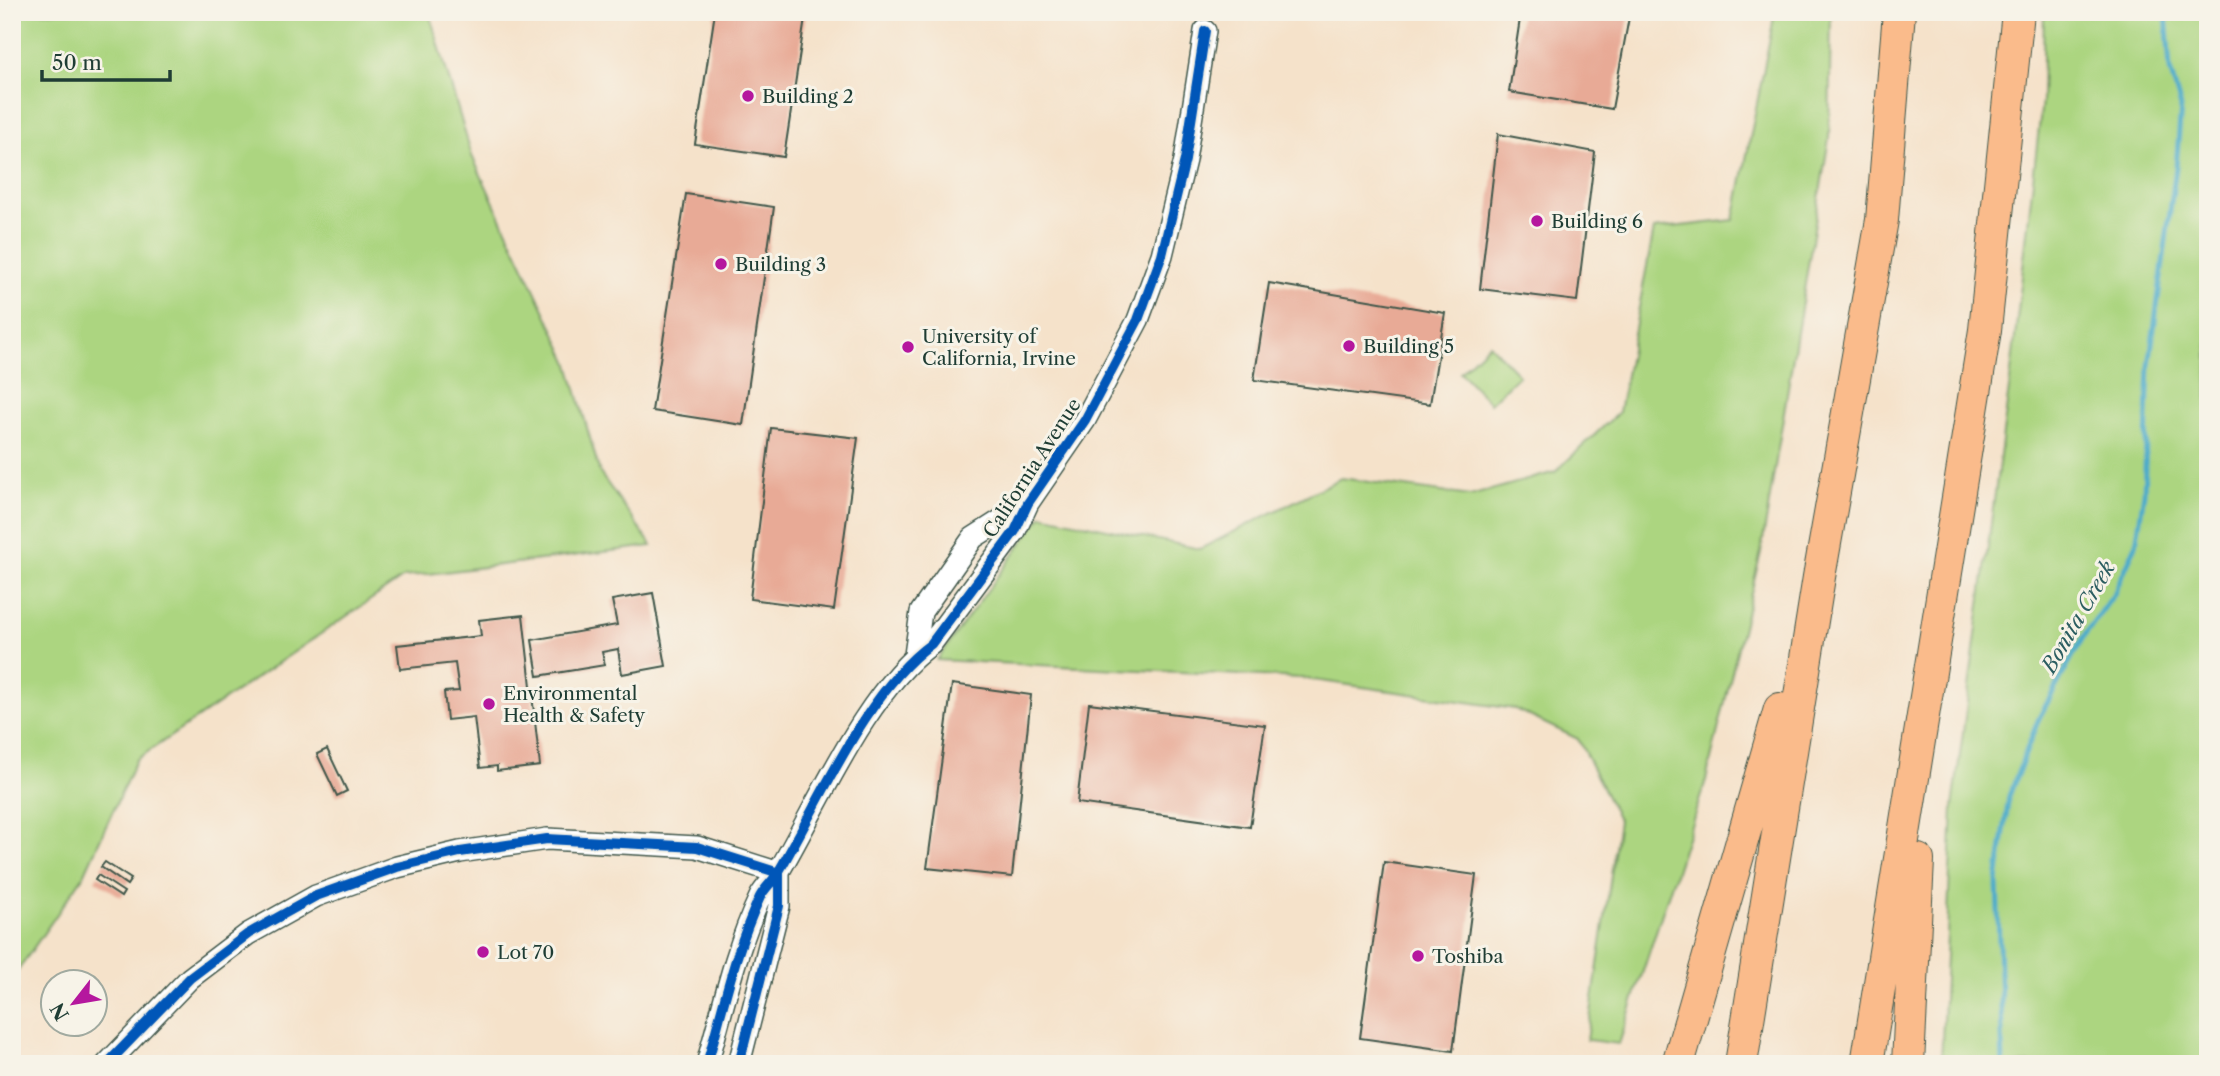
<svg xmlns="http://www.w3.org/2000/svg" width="2220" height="1076" font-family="'Libre Caslon Text',serif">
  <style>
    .green { fill: #acd580; stroke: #66895a; stroke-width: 2 }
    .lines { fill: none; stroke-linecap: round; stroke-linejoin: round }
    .stream { stroke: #4cabcb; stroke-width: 5 }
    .building { fill: #e8aa96 }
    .minor-casing { stroke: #3f564a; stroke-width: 24 }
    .highway-casing { stroke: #3f564a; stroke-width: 34 }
    .minor { stroke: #fff; stroke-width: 21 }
    .highway { stroke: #fabb8b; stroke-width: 32 }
    .cycleway-casing { stroke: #f7f3e8; stroke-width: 15 }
    .cycleway { stroke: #0057b8; stroke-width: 10 }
    .poi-dot { fill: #b5179e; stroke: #f7f3e8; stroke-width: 2.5 }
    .labels { text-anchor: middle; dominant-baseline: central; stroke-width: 6; stroke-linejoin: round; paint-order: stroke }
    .poi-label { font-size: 19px; fill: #1f3d34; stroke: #f7f3e8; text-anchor: start }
    .street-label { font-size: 19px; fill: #1f3d34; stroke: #f7f3e8 }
    .water-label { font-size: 21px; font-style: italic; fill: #2c5e61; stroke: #f7f3e8 }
  </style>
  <rect width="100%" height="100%" fill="#f7f3e8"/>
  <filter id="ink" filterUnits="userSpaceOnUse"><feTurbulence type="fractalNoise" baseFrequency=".0143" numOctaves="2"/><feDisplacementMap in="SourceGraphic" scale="14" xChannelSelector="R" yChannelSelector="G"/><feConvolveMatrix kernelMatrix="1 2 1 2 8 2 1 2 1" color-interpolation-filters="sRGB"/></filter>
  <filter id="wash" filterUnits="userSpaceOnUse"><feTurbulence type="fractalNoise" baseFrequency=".00686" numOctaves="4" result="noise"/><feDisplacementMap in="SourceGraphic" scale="28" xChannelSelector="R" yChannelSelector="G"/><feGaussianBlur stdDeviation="1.57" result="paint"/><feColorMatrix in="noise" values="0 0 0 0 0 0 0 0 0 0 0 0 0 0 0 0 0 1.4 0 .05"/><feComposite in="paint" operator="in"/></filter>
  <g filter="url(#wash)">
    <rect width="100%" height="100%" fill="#f5e2ca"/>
    <!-- green -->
    <path class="green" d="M12 12H429L472 156 568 361 600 473 652 546 404 577 136 760 84 875 12 979Z
      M1775 12H1831L1829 138 1761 552 1706 780 1619 1044 1587 1040 1619 821 1578 739 1515 709 1300 678 937 660 1042 515 1200 549 1341 478 1470 496 1555 472 1619 412 1654 229 1734 220Z
      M2044 12H2208V1064H1941L1953 807 2010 381 2042 101Z
      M1489 344 1519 375 1490 403 1460 372Z"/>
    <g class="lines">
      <!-- stream -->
      <path class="stream" d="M2003 1064 1997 881 2009 796 2039 718 2082 639 2114 594 2136 545 2144 493 2149 366 2176 167 2181 107 2170 70 2166 12"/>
    </g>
    <g id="blocks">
      <!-- building -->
      <path class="building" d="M715 12H806L784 157 695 144Z
        M1521 12H1630L1612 109 1509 92Z
        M1498 134 1595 152 1577 301 1480 289Z
        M686 194 774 207 743 425 652 411Z
        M1269 283 1445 313 1430 404 1254 380Z
        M771 428 858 438 834 610 750 599Z
        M653 593 666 666 622 674 618 649 602 652 605 665 538 676 532 640 617 625 612 600Z
        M523 615 540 766 497 771V766L480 768 474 717 447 720 444 692 459 691 455 663 400 669 397 645 481 636 479 620Z
        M952 684 1031 695 1012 877 927 868Z
        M1089 703 1265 725 1250 827 1077 803Z
        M327 749 347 791 337 796 317 754Z
        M105 862 131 879 127 885 101 867Z
        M1384 862 1476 875 1453 1051 1360 1038Z
        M98 875 124 892 121 897 95 880Z"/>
    </g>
  </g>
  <g filter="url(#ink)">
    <use href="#blocks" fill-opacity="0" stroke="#3f564a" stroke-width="2"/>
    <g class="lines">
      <defs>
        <path id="minor" d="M915 655 921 612 973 538 1028 503
          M107 1064 190 978 248 934 316 896 397 867 460 852 547 839 697 847 779 873
          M707 1064C723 1008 735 950 760 897 765 887 774 881 779 871 819 803 867 690 931 644L1015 531 1028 503 1085 420 1138 320 1162 255 1185 160 1205 31
          M739 1064 779 906V873"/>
        <path id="highway" d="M1678 1064 1780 709
          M1741 1064 1819 577 1882 220 1899 12
          M1867 1064 1985 330 2018 12
          M1908 1064 1918 860"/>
      </defs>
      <!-- minor casing -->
      <use href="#minor" class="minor-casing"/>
      <!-- highway casing -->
      <use href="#highway" class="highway-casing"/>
      <!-- minor -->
      <use href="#minor" class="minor"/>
      <!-- highway -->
      <use href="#highway" class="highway"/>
      <defs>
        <path id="cycleway" d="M107 1064 190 978 248 934 316 896 397 867 460 852 547 839 697 847 779 873
          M707 1064C723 1008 735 950 760 897 765 887 774 881 779 871 819 803 867 690 931 644L1015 531 1028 503 1085 420 1138 320 1162 255 1185 160 1205 31
          M739 1064 779 906V873"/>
      </defs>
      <!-- cycleway casing -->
      <use href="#cycleway" class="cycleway-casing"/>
      <!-- cycleway -->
      <use href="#cycleway" class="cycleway"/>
    </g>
  </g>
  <!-- markers -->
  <g class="poi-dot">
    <circle cx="748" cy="96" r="7"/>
    <circle cx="1537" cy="221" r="7"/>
    <circle cx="721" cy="264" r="7"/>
    <circle cx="1349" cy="346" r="7"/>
    <circle cx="908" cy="347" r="7"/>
    <circle cx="489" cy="704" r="7"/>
    <circle cx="483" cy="952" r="7"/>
    <circle cx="1418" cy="956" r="7"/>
  </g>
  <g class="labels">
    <!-- poi labels -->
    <g class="poi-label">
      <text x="762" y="96">Building 2</text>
      <text x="1551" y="221">Building 6</text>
      <text x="735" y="264">Building 3</text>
      <text x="922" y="336">University of<tspan x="922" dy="22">California, Irvine</tspan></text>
      <text x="1363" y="346">Building 5</text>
      <text x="503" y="693">Environmental<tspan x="503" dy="22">Health &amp; Safety</tspan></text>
      <text x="497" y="952">Lot 70</text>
      <text x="1432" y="956">Toshiba</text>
    </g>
    <!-- street labels -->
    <g class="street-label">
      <text transform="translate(1032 468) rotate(-57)">California Avenue</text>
    </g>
    <!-- water labels -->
    <g class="water-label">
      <text transform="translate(2078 617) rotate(-60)">Bonita Creek</text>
    </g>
  </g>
  <!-- margin -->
  <rect width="2220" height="1076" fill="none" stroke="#f7f3e8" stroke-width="42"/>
  <!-- north arrow -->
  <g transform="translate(74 1003) rotate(239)"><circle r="33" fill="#f7f3e8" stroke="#a1aaa0" stroke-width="2"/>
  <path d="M0-5L12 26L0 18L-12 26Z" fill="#b5179e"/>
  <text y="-10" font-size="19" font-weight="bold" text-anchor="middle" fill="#1f3d34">N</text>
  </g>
  <!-- scale -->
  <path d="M42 70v10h128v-10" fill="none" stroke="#1f3d34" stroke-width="3.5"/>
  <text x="52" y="70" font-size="21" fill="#1f3d34" stroke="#f7f3e8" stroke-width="5" paint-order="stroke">50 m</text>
</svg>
